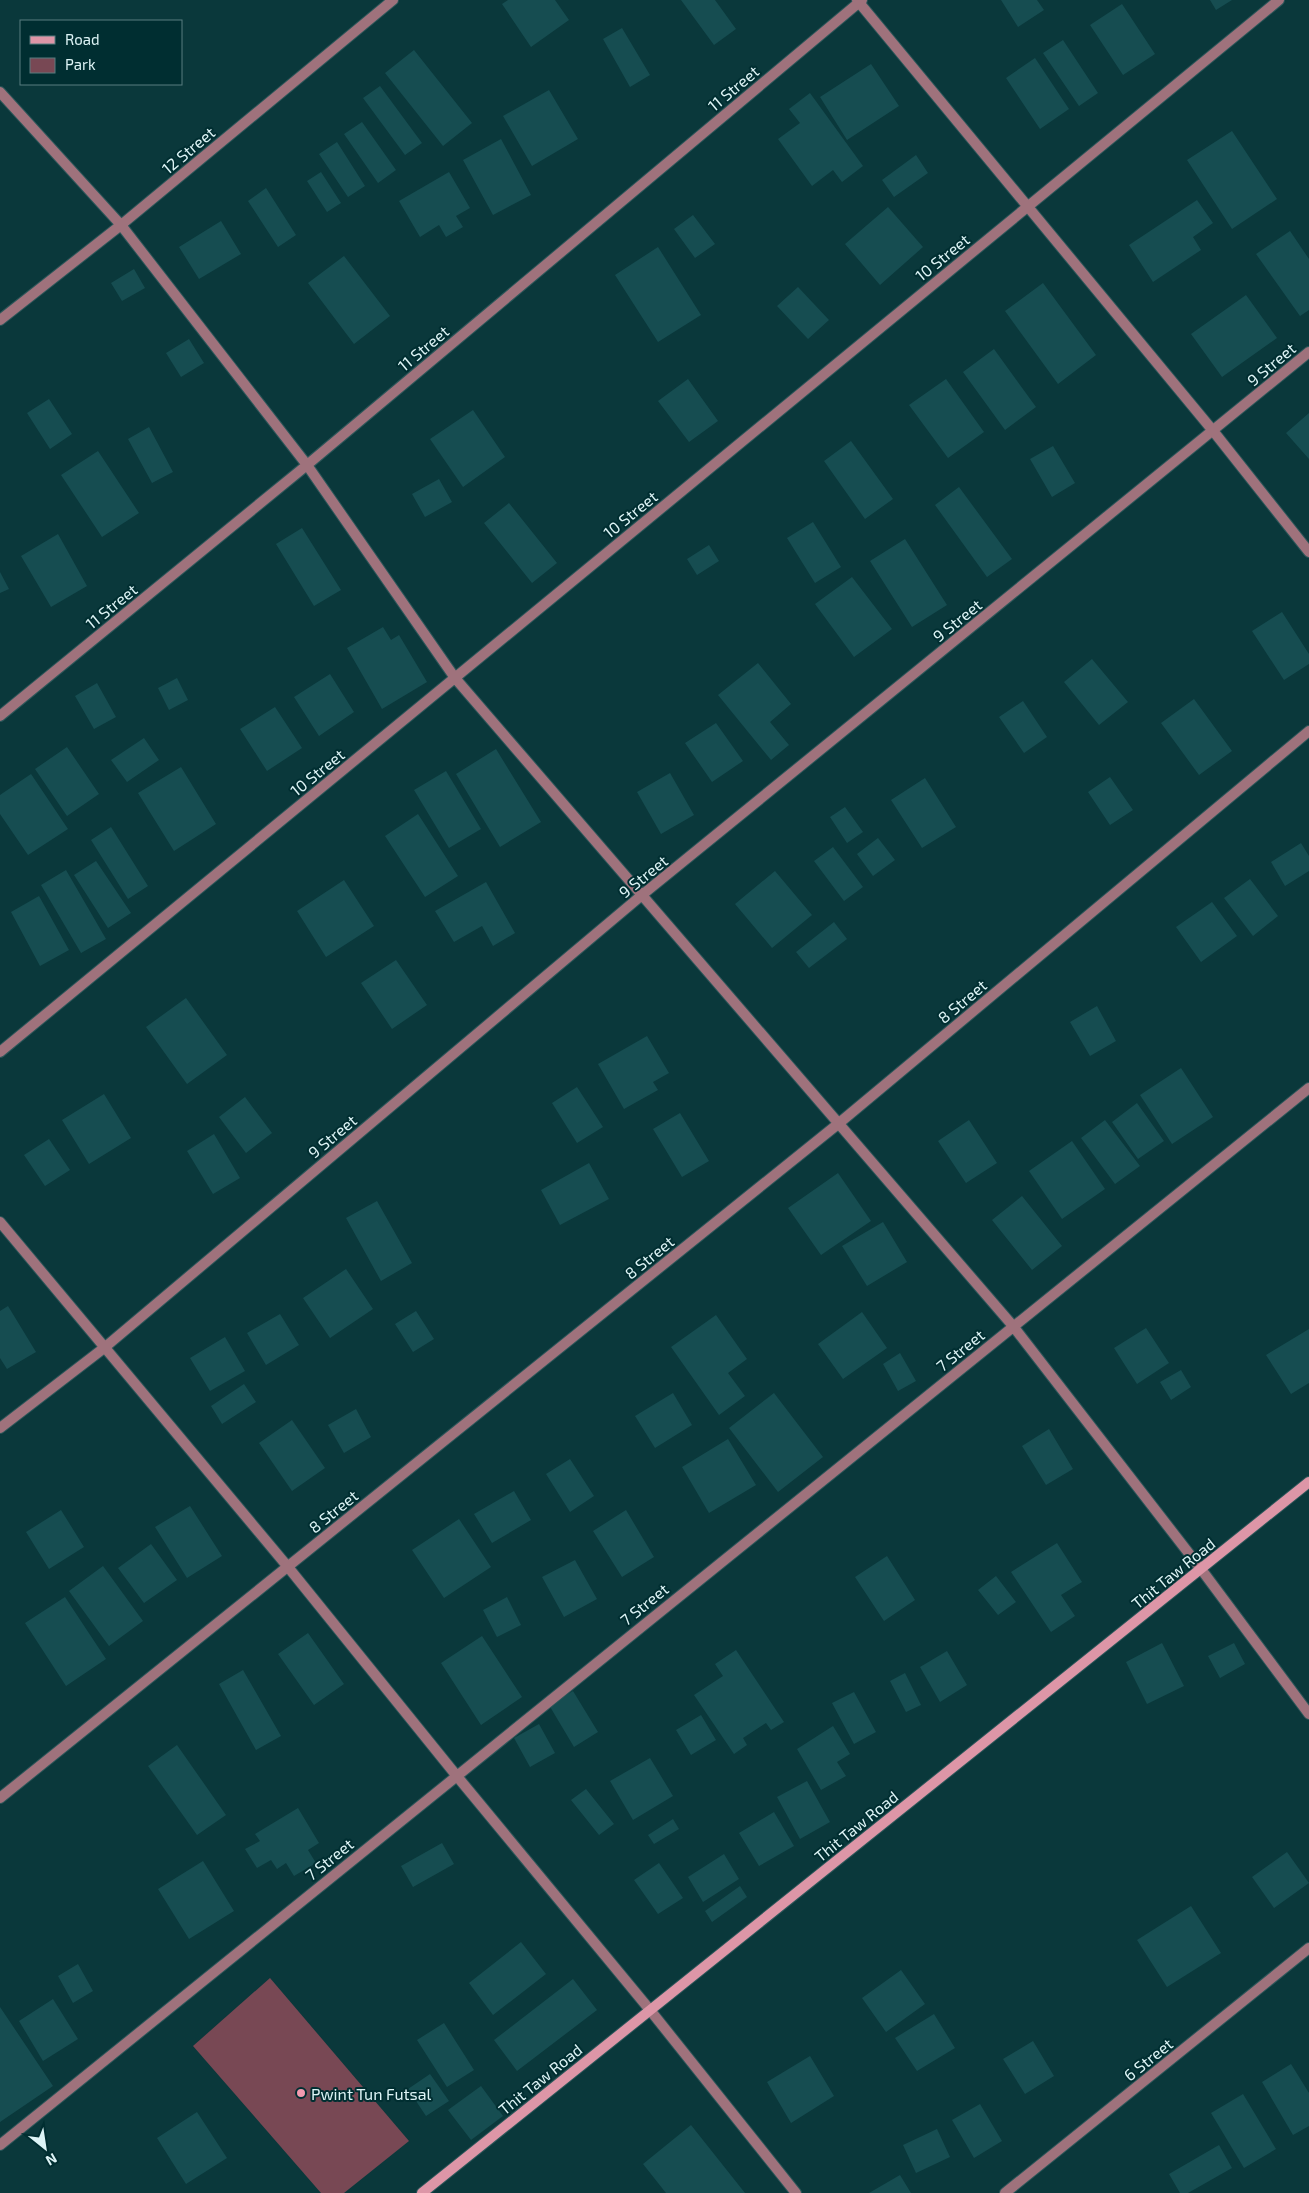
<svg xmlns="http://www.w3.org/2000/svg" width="1309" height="2193" font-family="'Exo 2',sans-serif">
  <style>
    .green { fill: #784854 }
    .building { fill: #164d51 }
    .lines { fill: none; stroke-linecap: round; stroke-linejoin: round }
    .street-casing { stroke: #2c5659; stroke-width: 12 }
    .secondary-casing { stroke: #2c5659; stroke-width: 12 }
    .street { stroke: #9f727c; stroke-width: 10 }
    .secondary { stroke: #dd96a7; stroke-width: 10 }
    .poi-dot { fill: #f29aaf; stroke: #002e31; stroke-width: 2 }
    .labels { text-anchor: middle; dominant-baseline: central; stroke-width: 4; stroke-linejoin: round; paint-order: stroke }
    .street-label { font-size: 16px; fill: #ddf4f6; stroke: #002e31 }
    .poi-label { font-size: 16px; fill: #ddf4f6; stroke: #002e31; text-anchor: start }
  </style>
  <rect width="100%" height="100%" fill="#0a383b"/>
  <!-- green -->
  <path class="green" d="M270 1978 409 2141 344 2193H321L193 2046Z"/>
  <!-- building -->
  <path class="building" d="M508 0H555L569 20 531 47 502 4Z
    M681 0H715L736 29 714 45Z
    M1001 0H1037L1044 10 1018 27Z
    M1210 0H1232L1216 10Z
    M1122 4 1155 54 1123 75 1090 25Z
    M622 28 650 75 630 87 603 39Z
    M1063 40 1098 93 1079 106 1043 53Z
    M414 50 472 123 443 146 385 73Z
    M1035 58 1069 109 1040 129 1006 78Z
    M871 64 899 106 847 140 820 97Z
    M380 86 422 143 405 155 363 98Z
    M549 90 578 139 532 166 503 116Z
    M810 93 863 166 842 182 833 170 812 186 778 139 800 123 789 109Z
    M362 122 396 170 378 183 344 134Z
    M1232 131 1277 199 1232 229 1187 160Z
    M501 139 531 195 493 215 463 160Z
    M337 142 365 186 348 197 319 154Z
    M916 155 928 173 894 197 882 180Z
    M321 172 341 203 327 212 307 181Z
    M449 172 470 208 456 216 463 227 446 237 439 225 420 237 399 201Z
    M266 188 296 235 278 247 248 201Z
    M1197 200 1213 223 1193 237 1201 250 1153 282 1129 245Z
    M888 207 923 247 880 285 845 244Z
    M693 215 715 244 695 258 674 229Z
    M221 221 241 254 199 279 179 247Z
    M1290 231 1309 259V310L1300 316 1256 254Z
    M658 247 701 315 658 342 615 275Z
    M344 256 390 316 354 344 308 283Z
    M134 269 145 288 122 301 111 283Z
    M1043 283 1096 355 1058 384 1005 311Z
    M798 287 829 320 808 339 777 306Z
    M1246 295 1277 338 1222 377 1191 334Z
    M189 339 204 363 181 377 166 353Z
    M994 349 1036 407 1005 430 963 372Z
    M688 379 718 421 689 442 658 401Z
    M946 379 984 432 948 458 909 405Z
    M49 399 72 434 50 449 27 413Z
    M473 410 505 457 463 487 430 439Z
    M1309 413V459L1286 433Z
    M149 427 173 472 152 483 128 439Z
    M851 441 893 499 865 519 824 461Z
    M1053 446 1075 483 1052 497 1030 459Z
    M98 451 139 513 102 537 61 475Z
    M439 479 452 502 425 517 412 494Z
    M959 487 1012 559 987 577 935 505Z
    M509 503 557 563 532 583 484 523Z
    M813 522 841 567 815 583 787 538Z
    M302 528 341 590 314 606 276 544Z
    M58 534 87 586 51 607 21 556Z
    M905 539 947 605 912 627 870 561Z
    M709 545 719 561 697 575 687 559Z
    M0 572 9 589 0 593Z
    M852 577 892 629 854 657 815 604Z
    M1282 612 1309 654V664L1284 680 1252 631Z
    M383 627 391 640 399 635 427 682 382 709 347 648Z
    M1092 659 1128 702 1099 725 1064 682Z
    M758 663 791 704 770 722 789 745 771 760 718 695Z
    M330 674 354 712 319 736 294 697Z
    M177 678 188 700 169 710 158 688Z
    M97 683 116 717 94 729 75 696Z
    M1194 699 1232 751 1199 775 1161 723Z
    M1023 701 1047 737 1024 753 999 717Z
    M275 707 302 748 267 771 240 729Z
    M716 723 743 761 712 782 685 743Z
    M144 738 159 760 127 782 111 760Z
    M67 747 99 794 67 816 35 769Z
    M496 749 541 822 500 847 456 774Z
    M181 767 216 824 174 851 138 793Z
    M446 771 481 829 449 848 414 790Z
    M670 773 694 815 661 834 637 792Z
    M31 774 68 829 28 855 0 814V795Z
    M1110 777 1133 810 1110 825 1088 792Z
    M925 778 956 827 922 848 891 800Z
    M845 807 863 832 847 843 830 817Z
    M418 814 458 876 425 897 385 836Z
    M111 827 148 886 128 899 91 840Z
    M878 838 895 860 873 876 857 854Z
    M1301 843 1309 856V871L1285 886 1271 862Z
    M833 847 863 887 844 901 814 861Z
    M96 861 131 913 108 928 74 875Z
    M66 870 106 939 81 953 41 885Z
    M775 871 812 915 772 948 735 904Z
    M1250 879 1278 916 1253 936 1224 898Z
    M344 880 374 926 326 957 297 911Z
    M486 882 515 933 493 946 482 926 454 942 435 911Z
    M39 896 69 950 40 966 11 912Z
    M1212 902 1237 936 1201 962 1176 927Z
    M834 922 847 939 809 968 796 952Z
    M396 960 427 1005 392 1029 361 983Z
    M186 998 227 1055 187 1084 146 1027Z
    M1097 1006 1116 1041 1090 1056 1070 1022Z
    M647 1036 669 1073 653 1082 658 1090 624 1109 598 1064Z
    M1181 1068 1213 1117 1172 1144 1140 1095Z
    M577 1087 603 1127 577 1143 552 1103Z
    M104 1094 131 1138 89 1164 62 1120Z
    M245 1097 272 1133 246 1153 219 1117Z
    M1137 1103 1164 1141 1138 1159 1112 1122Z
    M680 1113 709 1161 682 1177 653 1129Z
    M969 1120 997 1163 966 1183 938 1141Z
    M1105 1120 1140 1166 1115 1184 1081 1138Z
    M214 1134 240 1178 213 1194 187 1151Z
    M49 1139 70 1170 45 1186 24 1155Z
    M1072 1141 1105 1189 1062 1219 1029 1171Z
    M589 1163 609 1199 560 1225 541 1190Z
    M838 1173 871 1221 821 1255 788 1208Z
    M1022 1196 1062 1246 1032 1270 992 1220Z
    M377 1201 412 1263 381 1281 346 1218Z
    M883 1222 907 1262 867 1286 842 1246Z
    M346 1269 373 1309 330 1338 303 1298Z
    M8 1306 36 1352 7 1369 0 1358V1311Z
    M416 1311 434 1339 413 1352 395 1324Z
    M862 1312 887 1348 843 1379 818 1344Z
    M280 1314 299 1345 266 1365 247 1333Z
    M716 1315 747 1359 728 1373 745 1396 719 1415 671 1347Z
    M1146 1328 1169 1363 1137 1384 1114 1348Z
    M1309 1329V1383L1291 1394 1266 1355Z
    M225 1337 245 1371 210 1391 190 1358Z
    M900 1353 916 1381 898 1391 883 1364Z
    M1181 1370 1191 1387 1171 1400 1160 1382Z
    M244 1384 256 1402 222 1424 211 1406Z
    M673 1393 692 1425 655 1448 635 1416Z
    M774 1393 823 1457 778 1492 729 1428Z
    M356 1409 371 1437 344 1453 328 1425Z
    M292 1420 325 1468 292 1491 259 1443Z
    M1049 1429 1073 1469 1046 1485 1022 1446Z
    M728 1439 756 1485 709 1513 682 1467Z
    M570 1459 594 1496 570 1512 546 1474Z
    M514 1491 531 1520 492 1543 474 1514Z
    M190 1506 222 1556 187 1578 155 1527Z
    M61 1510 84 1547 49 1569 26 1532Z
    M626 1510 654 1557 622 1577 593 1531Z
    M459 1519 491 1567 444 1598 412 1550Z
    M1057 1543 1082 1582 1061 1595 1075 1616 1051 1632 1011 1572Z
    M151 1544 177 1580 144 1603 118 1568Z
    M887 1556 915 1600 884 1621 855 1577Z
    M575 1560 597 1599 564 1617 542 1577Z
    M103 1566 143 1621 109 1646 69 1591Z
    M996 1576 1016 1602 998 1615 978 1590Z
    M65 1597 106 1659 66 1686 25 1623Z
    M507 1597 521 1625 497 1637 483 1610Z
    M308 1633 344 1684 314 1705 278 1654Z
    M482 1636 522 1697 481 1725 441 1663Z
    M1162 1643 1184 1686 1147 1704 1126 1662Z
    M1234 1643 1245 1664 1220 1678 1208 1656Z
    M736 1650 784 1722 771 1730 766 1723 743 1738 747 1745 734 1754 694 1695 723 1676 715 1664Z
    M947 1651 967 1685 940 1702 920 1667Z
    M243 1670 281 1736 256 1750 219 1684Z
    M905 1673 921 1705 906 1712 890 1681Z
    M573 1691 598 1732 574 1747 549 1705Z
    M854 1692 876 1732 854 1744 832 1703Z
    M701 1715 716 1740 691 1755 676 1730Z
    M539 1724 555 1753 530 1767 514 1738Z
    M833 1726 850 1754 837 1762 846 1776 821 1790 797 1749Z
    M177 1745 226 1815 197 1835 148 1766Z
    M650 1758 673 1796 633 1820 610 1781Z
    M807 1781 830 1822 800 1839 777 1797Z
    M586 1789 614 1824 599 1835 571 1800Z
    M298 1808 319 1843 308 1850 316 1863 294 1876 286 1863 277 1869 271 1860 257 1868 245 1849 260 1841 255 1834Z
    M774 1812 794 1846 759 1866 739 1833Z
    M673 1819 679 1829 654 1844 648 1835Z
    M442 1843 454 1864 413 1887 401 1866Z
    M1287 1852 1309 1883 1274 1908 1252 1877Z
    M724 1854 739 1879 703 1902 688 1877Z
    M203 1861 234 1911 189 1939 158 1889Z
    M659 1863 683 1898 658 1914 634 1880Z
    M740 1886 747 1897 712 1922 705 1911Z
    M1191 1906 1221 1953 1167 1987 1137 1940Z
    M521 1942 546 1974 493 2015 469 1983Z
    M78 1964 93 1991 73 2003 58 1976Z
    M901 1970 925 2004 886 2032 862 1998Z
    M573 1979 597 2010 517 2071 494 2040Z
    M53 1999 78 2039 43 2061 19 2021Z
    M0 2007 53 2086 0 2122Z
    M934 2014 955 2048 917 2071 895 2038Z
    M444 2023 474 2070 447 2087 417 2040Z
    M1033 2041 1054 2076 1025 2094 1003 2059Z
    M810 2056 834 2096 791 2123 767 2082Z
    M1291 2064 1309 2093V2126L1293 2135 1262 2082Z
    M430 2074 449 2101 426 2116 408 2089Z
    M481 2086 503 2116 471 2140 448 2110Z
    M1243 2094 1276 2149 1244 2168 1211 2113Z
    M980 2104 1002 2141 974 2158 952 2120Z
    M197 2112 227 2158 186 2184 157 2138Z
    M691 2125 745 2193H666L643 2164Z
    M937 2129 950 2157 916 2173 903 2145Z
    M1219 2145 1232 2168 1188 2193H1180L1169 2174Z
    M900 2175 911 2193H869Z"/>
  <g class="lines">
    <defs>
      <path id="street" d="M857 0 1214 432 1309 552
        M0 92 121 225 307 465 455 678 1013 1326 1201 1569 1309 1714
        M0 320 121 225 393 0
        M0 716 307 465 862 0
        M0 1052 1279 0
        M0 1222 288 1567 456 1775 650 2010 796 2193
        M0 1428 104 1348 642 895 1309 352
        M0 1798 838 1124 1309 731
        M0 2145 1309 1088
        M1005 2193 1309 1948"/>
      <path id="secondary" d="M422 2193 1309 1482"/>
    </defs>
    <!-- street casing -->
    <use href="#street" class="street-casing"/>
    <!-- secondary casing -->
    <use href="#secondary" class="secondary-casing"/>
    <!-- street -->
    <use href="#street" class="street"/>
    <!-- secondary -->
    <use href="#secondary" class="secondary"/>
  </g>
  <!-- markers -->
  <circle class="poi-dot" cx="301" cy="2093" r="5"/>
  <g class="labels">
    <!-- street labels -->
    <g class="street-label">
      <text transform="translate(733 88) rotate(-40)">11 Street</text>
      <text transform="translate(188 150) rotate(-40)">12 Street</text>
      <text transform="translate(942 257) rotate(-39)">10 Street</text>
      <text transform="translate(423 348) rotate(-40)">11 Street</text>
      <text transform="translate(1271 364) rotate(-40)">9 Street</text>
      <text transform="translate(630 514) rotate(-39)">10 Street</text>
      <text transform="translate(111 606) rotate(-39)">11 Street</text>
      <text transform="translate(957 620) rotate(-39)">9 Street</text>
      <text transform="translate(317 772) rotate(-39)">10 Street</text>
      <text transform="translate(643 876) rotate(-39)">9 Street</text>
      <text transform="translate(962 1001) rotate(-40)">8 Street</text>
      <text transform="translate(332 1136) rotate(-40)">9 Street</text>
      <text transform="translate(649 1257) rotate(-39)">8 Street</text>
      <text transform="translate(960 1350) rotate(-39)">7 Street</text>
      <text transform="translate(333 1511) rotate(-39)">8 Street</text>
      <text transform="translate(1173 1573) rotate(-39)">Thit Taw Road</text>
      <text transform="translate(644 1604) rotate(-39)">7 Street</text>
      <text transform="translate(856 1826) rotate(-39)">Thit Taw Road</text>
      <text transform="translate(329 1859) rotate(-39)">7 Street</text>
      <text transform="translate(1148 2059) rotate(-39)">6 Street</text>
      <text transform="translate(540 2079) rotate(-39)">Thit Taw Road</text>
    </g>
    <!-- poi labels -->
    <g class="poi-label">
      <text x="311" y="2093">Pwint Tun Futsal</text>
    </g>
  </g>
  <!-- legend -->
  <rect x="20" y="20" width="162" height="65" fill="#002e31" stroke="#587d80"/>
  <rect x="30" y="36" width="25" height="8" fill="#dd96a7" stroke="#587d80"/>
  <text x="65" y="45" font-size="15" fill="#ddf4f6">Road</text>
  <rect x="30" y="58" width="25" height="15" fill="#784854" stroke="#587d80"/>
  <text x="65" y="70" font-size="15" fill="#ddf4f6">Park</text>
  <!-- north arrow -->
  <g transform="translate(45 2148) rotate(150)" stroke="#002e31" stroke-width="4" paint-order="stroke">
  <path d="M0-4L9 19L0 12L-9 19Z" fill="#ddf4f6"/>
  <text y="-8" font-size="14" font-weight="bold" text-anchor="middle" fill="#ddf4f6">N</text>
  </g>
</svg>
